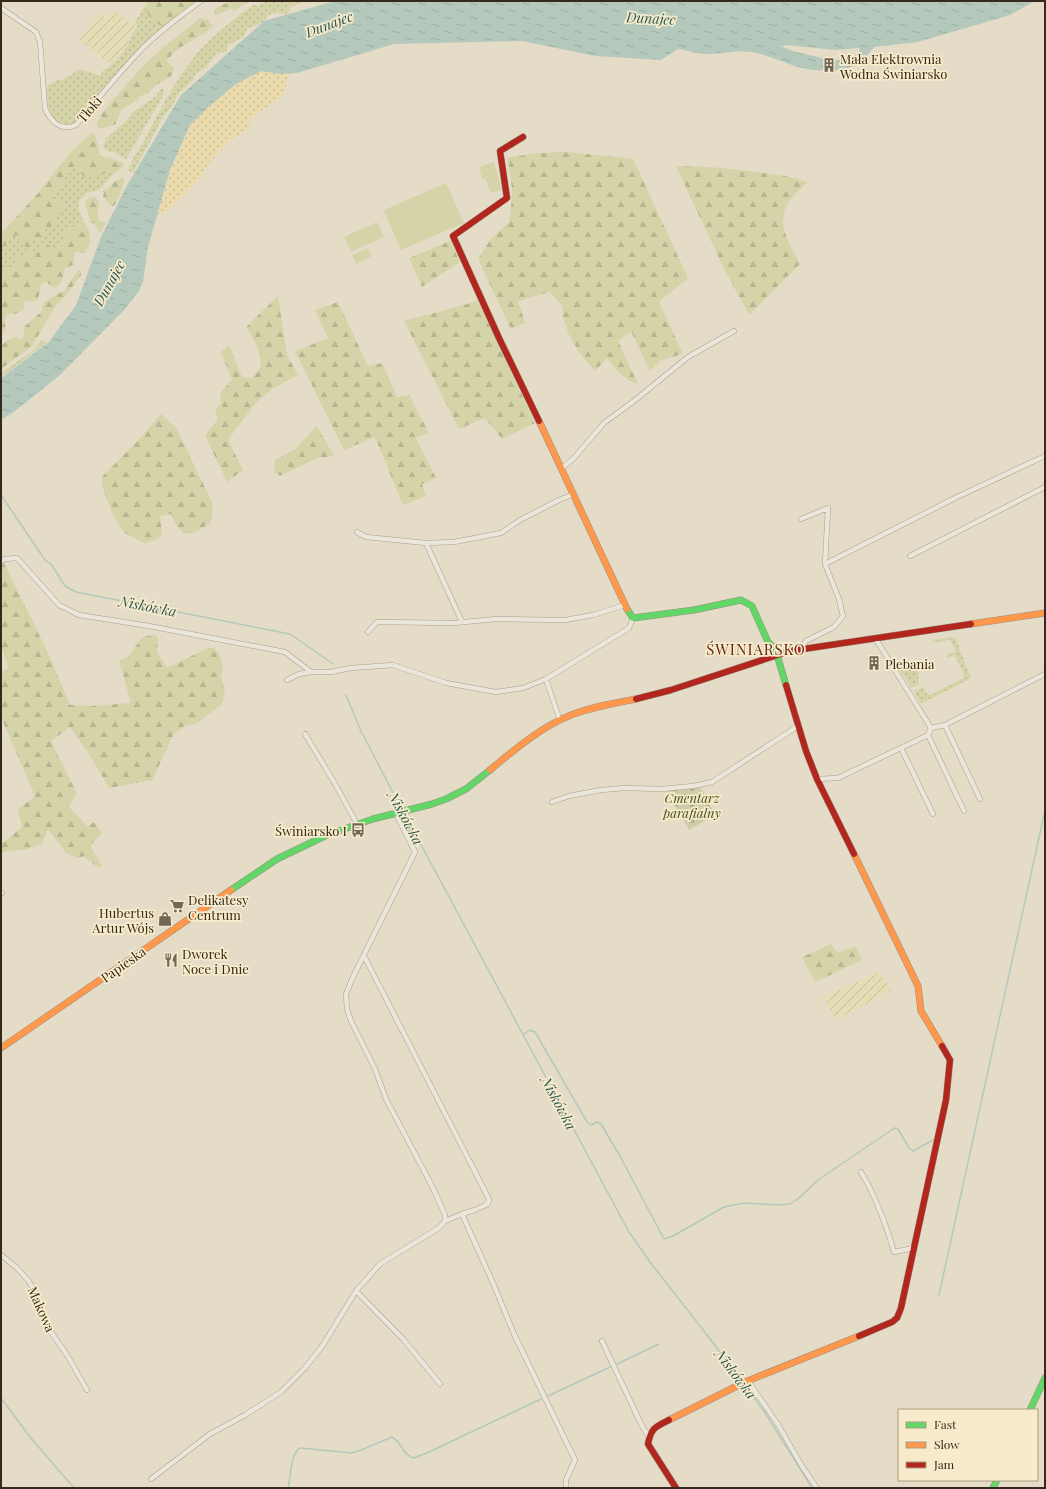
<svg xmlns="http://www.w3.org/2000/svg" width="1046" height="1489" font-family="'Playfair Display',serif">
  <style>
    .farmland { fill: url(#farmland-furrows) }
    .grass { fill: url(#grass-dots) }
    .forest { fill: url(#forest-firs) }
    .sand { fill: url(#sand-dots) }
    .cemetery { fill: url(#cemetery-stones) }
    .park { fill: #d4d4a8 }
    .water { fill: url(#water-ripples); fill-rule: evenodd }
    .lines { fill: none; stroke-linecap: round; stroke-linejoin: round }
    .stream { stroke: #b4c9bc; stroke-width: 1.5 }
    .street-casing { stroke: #a8a091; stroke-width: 5.5 }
    .fast-casing { stroke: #989081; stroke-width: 7 }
    .slow-casing { stroke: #989081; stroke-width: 7 }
    .jam-casing { stroke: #989081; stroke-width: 7 }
    .street { stroke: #ebe6da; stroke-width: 4.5 }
    .fast { stroke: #63d668; stroke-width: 6 }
    .slow { stroke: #ff974d; stroke-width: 6 }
    .jam { stroke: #b3261e; stroke-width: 6 }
    .labels { text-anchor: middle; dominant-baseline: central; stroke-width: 3.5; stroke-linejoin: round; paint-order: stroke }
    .poi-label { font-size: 13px; fill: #36281a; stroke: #f7ebcb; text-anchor: start }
    .street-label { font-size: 13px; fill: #36281a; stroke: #f7ebcb }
    .park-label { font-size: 13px; font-style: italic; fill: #46541f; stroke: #f7ebcb }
    .water-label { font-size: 14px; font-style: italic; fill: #285755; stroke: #f7ebcb }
    .quarter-label { font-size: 15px; letter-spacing: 1px; fill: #652817; stroke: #f7ebcb }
  </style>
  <defs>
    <pattern id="farmland-furrows" width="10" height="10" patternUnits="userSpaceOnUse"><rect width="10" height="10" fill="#e5ddb6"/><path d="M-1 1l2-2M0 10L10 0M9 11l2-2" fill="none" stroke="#c5be9c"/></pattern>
    <pattern id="grass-dots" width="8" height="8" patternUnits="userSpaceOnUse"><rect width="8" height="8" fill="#d4d4a8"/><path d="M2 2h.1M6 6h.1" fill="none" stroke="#b7b690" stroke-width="1.8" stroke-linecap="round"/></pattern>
    <pattern id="forest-firs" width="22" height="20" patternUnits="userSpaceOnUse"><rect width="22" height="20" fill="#d4d4a8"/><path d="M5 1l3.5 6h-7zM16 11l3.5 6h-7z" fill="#b7b690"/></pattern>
    <pattern id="sand-dots" width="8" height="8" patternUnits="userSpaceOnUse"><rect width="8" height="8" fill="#eadaac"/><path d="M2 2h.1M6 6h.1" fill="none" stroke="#c9bb93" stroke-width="1.8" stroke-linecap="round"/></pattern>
    <pattern id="cemetery-stones" width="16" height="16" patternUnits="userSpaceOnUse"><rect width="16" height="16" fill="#cdcea8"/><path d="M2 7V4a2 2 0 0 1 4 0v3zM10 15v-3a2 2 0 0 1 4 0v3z" fill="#b1b190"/></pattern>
    <pattern id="water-ripples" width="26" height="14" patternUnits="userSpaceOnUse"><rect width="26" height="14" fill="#b4c9bc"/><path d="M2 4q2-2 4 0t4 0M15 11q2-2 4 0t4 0" fill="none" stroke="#9bada1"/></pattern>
  </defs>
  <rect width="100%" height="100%" fill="#e4dcc7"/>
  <!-- farmland -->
  <path class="farmland" d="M113 10 136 26 129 35V41L112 64 79 41 98 13 106 19Z
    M880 972 891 990 836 1020 823 997Z"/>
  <!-- grass -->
  <path class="grass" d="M266 1H307L290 7 289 12 286 14 276 13 268 15C264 24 255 25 247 29L244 37 228 45 226 52 216 54 207 66 196 74 193 80 179 93 169 110 164 115 134 171 131 173 129 171C130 159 139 151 144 141 159 112 174 83 194 57 208 40 235 17 254 5L258 6Z
    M145 6 149 16 160 25H165C140 50 113 75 91 103 86 110 79 123 70 125 47 128 47 101 47 86L57 80H63L80 69 101 76V72C115 65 122 54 130 41V38L138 25 135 22Z
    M161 89H164L163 96 126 159 116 153 106 150 103 145 107 137 124 123 133 112 155 97Z
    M115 160 119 161 124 164 121 169 113 174 100 189 87 193 79 201 78 208 83 220H80L72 230 61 247 53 249 51 247 34 256 25 250 23 253V255C15 259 16 261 12 268L3 267 1 268V249L16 234 32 242C37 239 40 229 47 229L57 218V213L58 211 68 208 64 202 53 199V194L61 186 71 168 77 167 88 177 99 174H107L118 166Z
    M41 340 45 341 46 343 1 377V373L34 350Z
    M955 637 971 678 921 704 914 691 922 688H924L927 694 931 695 964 678V674L956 658 954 656 948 658 946 656 956 651 950 640 933 643V640Z
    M892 660 898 668 916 667 919 673 918 677 919 684 912 688 901 672 898 673 891 661Z"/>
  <!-- forest -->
  <path class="forest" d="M147 1H196L165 25C152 27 144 11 147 1Z
    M231 1H250L235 10 230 9 217 15 214 13 216 8Z
    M200 18 208 20 213 26C201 38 175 46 167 61L170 65 174 67C174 77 166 79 159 83 155 85 153 90 149 92 146 94 143 95 140 96L137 101C131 102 127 108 121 110L116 124 101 129 97 126V122L106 108 141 68 159 51Z
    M91 133 95 134 100 155C108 161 112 153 118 166 109 176 108 172 97 175 92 176 89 177 84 177L77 167 71 168 61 186 53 194V199L69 204 68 208 57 213V218L54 225 42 231 43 235 42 239H36L32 242 31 248 27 249 24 245 20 244 18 241 19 236 16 235 1 249V234L38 193 70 153Z
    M566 152 633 159 688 278 659 302 683 354 661 360 650 371 631 331 618 341 638 384C623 379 616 370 607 358L595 371 580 354 569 335 563 317 562 306 550 292 518 301 525 323 511 329 478 259 491 239 509 222C513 198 513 182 507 158L537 153Z
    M676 166C703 166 729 168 756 172 774 174 791 176 807 182 802 188 794 194 790 200 774 223 789 243 800 264L749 315 723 267Z
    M121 178 124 179C124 187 118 198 114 206H111L103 196 104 193 103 191 108 189 114 182Z
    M92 197H95C101 205 99 205 97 214L99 216 98 220 106 223 101 232H99L94 223H91C89 219 89 217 88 213 86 205 82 201 92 197Z
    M80 220H83C90 231 94 243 84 253L75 251 73 265 65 268C63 276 63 283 55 288L46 282 42 283 38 299 34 301 24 302V308C19 314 15 314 8 314 3 318 5 324 6 329L3 333 1 334V268L6 266 12 268C17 258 12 261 23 255V251L25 250 34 256 42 247 47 244 53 249 61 247C64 240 62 235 68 229H74Z
    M450 241 460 262 422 287 409 258Z
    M78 270 81 271V275L67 294 55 307 32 346 1 369V346L8 340 15 337 21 339 23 337 25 326 41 312 44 303 53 296 64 291Z
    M278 296 287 355 298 375 272 389 254 405 228 440 243 470 227 482 205 435 218 419 215 410 221 403 220 393 232 380 221 352 229 345 242 377 252 378C255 375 259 371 260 367 264 353 252 338 246 327Z
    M478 301 535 423 502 439 485 418 459 429 404 321Z
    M338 302 368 366 382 363 397 397 409 395 429 433 416 438 436 478 422 484 426 496 403 505 375 437 344 450 295 351 328 338 315 310Z
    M161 414 176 428 213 504 211 522C202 529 196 533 184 534L176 524 171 514 160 516 162 535 156 540 144 543 125 533 114 517 102 486V477L142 436Z
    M317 426 334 456 317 458 280 476 274 471 275 460 295 449Z
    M4 563 49 655 70 705 91 706 131 703 119 661 129 656 142 637 155 635 158 639 157 652 167 668 208 648H214L220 656 223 668 221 676 225 693 222 704 196 724 186 725 174 734 152 780 109 788 91 757 70 727 51 741 77 794 68 806 88 827 94 822 102 833 90 846 102 866 99 868 84 856 78 858 66 853 48 829 42 844 24 850 6 851 1 853V840L3 843 22 827 18 809 35 796 1 717V672L9 668 1 647V564Z
    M831 944 838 953 855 946 862 960 815 982 802 957Z"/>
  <!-- sand -->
  <path class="sand" d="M261 71 289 74C286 81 287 88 283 95L250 119 249 126 245 131 230 140 206 167 199 179 169 210 157 216C164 191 171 167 182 144 185 138 187 130 191 125 209 101 235 84 261 71Z"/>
  <!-- cemetery -->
  <path class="cemetery" d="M701 788 715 815 689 830 666 789Z"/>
  <!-- park -->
  <path class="park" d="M494 162 502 190 491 193 486 180 482 178 479 167Z
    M446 183 464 223 401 250 384 210Z
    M377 222 384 237 351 252 344 237Z
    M368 248 372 256 356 264 352 255Z"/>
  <!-- water -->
  <path class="water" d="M335 1H1035L1010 15 918 42 874 47C864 60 854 69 836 70 832 70 828 69 824 70 798 72 776 56 751 52 735 49 721 55 705 54 696 54 687 50 678 49L661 60 595 56 522 41 394 44 297 73 280 74 261 71 236 84 208 107 190 125 170 170 148 247 143 282 139 291 125 309 59 376 15 411 1 420V378L49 342 76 305 101 237 126 187 181 95 264 21ZM786 45 836 50 860 48 859 52C848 61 838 61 824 60L822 58 796 52 780 46Z"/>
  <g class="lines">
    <!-- stream -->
    <path class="stream" d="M1 495 45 560 51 564 65 586 76 592 290 634 333 664
      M346 695 361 731 402 810
      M404 813 629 1232 650 1262 711 1340 741 1381
      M524 1034 530 1030 535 1032 587 1122 591 1125 597 1122 601 1124 621 1158 664 1239 673 1236 724 1207 744 1203 778 1205 790 1204 799 1198 818 1180 893 1129 895 1128 898 1129 909 1148 913 1151 933 1140
      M939 1295 1045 810
      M617 1364 659 1344
      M744 1384 764 1411 812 1488
      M548 1396 610 1367
      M1 1398 30 1437 74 1488
      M288 1488C291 1477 290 1454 300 1448L352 1453 361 1450 392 1437C402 1442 402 1455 414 1458L429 1452 541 1399"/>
    <defs>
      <path id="street" d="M1 8 36 32 40 42 45 108C50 121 61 132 76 125 100 97 122 68 148 43 164 28 183 14 201 1
        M561 469 574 458 604 423 634 401 688 357 734 331
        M801 519 828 508 825 564 839 599 843 616 834 627 806 641 801 649
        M357 532 366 537 426 543 462 622
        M426 543 454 542 501 533 520 520 559 500 574 494
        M910 556 1045 487
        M1 561 5 559 17 558 59 605 79 615 149 626 285 652 311 672H331L351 668 393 665 446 683 496 692 523 688 546 679 629 628 633 618
        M825 564 955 498 1045 456
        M368 632 377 622 454 623 496 619 565 620 593 615 625 605
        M875 638 931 728
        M546 679 560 721
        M287 680 299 674 311 672
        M945 725 980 799
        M305 734 334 782 357 824
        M928 735 964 811
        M901 748 933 814
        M817 779 838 778 928 735 931 728 945 725 1045 674
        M552 802 569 796 601 790 625 788 662 789 693 786 712 782 798 726
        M1 894 2 893
        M364 956 489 1199 488 1204 475 1210 462 1214 493 1283 514 1334 575 1460 566 1480V1488
        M861 1172C876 1197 886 1224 894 1252L914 1248
        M445 1221 462 1214
        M1 1255 16 1267 28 1280 34 1290 46 1325 67 1355 87 1390
        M356 1291 380 1264 439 1228 445 1221V1215L433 1188 386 1099 375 1069 351 1021 347 1009 346 994 353 977 415 852 396 814
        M602 1341 641 1424 649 1437
        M748 1381 779 1426 803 1468 817 1488
        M151 1479 210 1434 245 1415 281 1392 305 1368 323 1345 356 1291 403 1339 440 1384"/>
      <path id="fast" d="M627 609 633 618 694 610 741 600 752 606 768 642 773 647 777 655 786 685
        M231 890 277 859 327 835 373 819 432 804 446 799 466 789 490 770
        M1030 1410 1045 1378
        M993 1488 997 1480"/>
      <path id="slow" d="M539 421 627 609
        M971 624 1045 613
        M490 770C515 749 541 727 571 715 592 707 614 703 636 699
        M854 854 918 986 921 1011 942 1046
        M1 1048 231 890
        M669 1420 745 1382 859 1336"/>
      <path id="jam" d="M523 137 500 151 507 198 453 236 499 338 539 421
        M786 685 806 751 817 779 854 854
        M636 699 671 690 790 651 971 624
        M859 1336 892 1322 897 1318 901 1308 946 1100 950 1060 942 1046
        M669 1420C655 1427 651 1428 648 1444L676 1488"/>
    </defs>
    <!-- street casing -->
    <use href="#street" class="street-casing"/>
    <!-- fast casing -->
    <use href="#fast" class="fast-casing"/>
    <!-- slow casing -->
    <use href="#slow" class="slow-casing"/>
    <!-- jam casing -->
    <use href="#jam" class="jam-casing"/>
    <!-- street -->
    <use href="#street" class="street"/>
    <!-- fast -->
    <use href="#fast" class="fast"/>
    <!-- slow -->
    <use href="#slow" class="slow"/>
    <!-- jam -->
    <use href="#jam" class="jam"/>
  </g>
  <!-- icons -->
  <defs>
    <symbol id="building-bare" viewBox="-9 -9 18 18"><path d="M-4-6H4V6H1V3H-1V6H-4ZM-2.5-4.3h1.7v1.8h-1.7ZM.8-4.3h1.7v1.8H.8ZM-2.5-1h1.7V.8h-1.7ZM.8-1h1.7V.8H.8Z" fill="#736757" stroke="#f7ebcb" stroke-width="2.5" paint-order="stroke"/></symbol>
    <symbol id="bus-bare" viewBox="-9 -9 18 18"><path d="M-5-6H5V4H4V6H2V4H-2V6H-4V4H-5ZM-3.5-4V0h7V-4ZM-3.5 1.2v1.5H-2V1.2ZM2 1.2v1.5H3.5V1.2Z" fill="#736757" stroke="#f7ebcb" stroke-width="2.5" paint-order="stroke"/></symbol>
    <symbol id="supermarket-bare" viewBox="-9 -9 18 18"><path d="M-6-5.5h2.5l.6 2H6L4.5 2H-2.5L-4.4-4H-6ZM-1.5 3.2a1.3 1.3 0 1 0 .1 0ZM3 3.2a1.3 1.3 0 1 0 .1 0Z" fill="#736757" stroke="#f7ebcb" stroke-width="2.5" paint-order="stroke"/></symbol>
    <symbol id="shop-bare" viewBox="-9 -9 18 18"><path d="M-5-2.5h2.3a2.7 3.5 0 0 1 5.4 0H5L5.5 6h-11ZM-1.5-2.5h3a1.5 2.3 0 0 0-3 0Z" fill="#736757" stroke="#f7ebcb" stroke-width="2.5" paint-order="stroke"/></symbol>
    <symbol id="restaurant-bare" viewBox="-9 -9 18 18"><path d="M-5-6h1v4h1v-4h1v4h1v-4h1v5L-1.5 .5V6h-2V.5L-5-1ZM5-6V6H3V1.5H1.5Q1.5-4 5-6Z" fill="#736757" stroke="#f7ebcb" stroke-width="2.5" paint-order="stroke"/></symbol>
  </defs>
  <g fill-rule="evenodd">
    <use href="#building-bare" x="819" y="55" width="20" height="20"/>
    <use href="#building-bare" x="864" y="653" width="20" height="20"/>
    <use href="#bus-bare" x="348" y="820" width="20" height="20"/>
    <use href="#supermarket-bare" x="167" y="896" width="20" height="20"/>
    <use href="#shop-bare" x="155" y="909" width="20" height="20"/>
    <use href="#restaurant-bare" x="161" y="950" width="20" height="20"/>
  </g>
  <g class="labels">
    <!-- poi labels -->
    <g class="poi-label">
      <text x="840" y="58">Mała Elektrownia<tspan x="840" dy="15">Wodna Świniarsko</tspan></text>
      <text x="885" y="663">Plebania</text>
      <text x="347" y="830" text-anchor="end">Świniarsko I</text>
      <text x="188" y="899">Delikatesy<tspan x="188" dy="15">Centrum</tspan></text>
      <text x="154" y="912" text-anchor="end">Hubertus<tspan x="154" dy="15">Artur Wójs</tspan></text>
      <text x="182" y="953">Dworek<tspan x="182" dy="15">Noce i Dnie</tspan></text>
    </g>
    <!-- street labels -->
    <g class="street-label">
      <text transform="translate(89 109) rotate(-49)">Tłoki</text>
      <text transform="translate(123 964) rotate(-35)">Papieska</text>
      <text transform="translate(42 1309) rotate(66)">Makowa</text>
    </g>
    <!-- park labels -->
    <g class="park-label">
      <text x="692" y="797">Cmentarz<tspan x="692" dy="15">parafialny</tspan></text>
    </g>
    <!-- water labels -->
    <g class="water-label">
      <text transform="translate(651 18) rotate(3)">Dunajec</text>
      <text transform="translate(329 24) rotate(-21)">Dunajec</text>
      <text transform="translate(109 283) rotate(-61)">Dunajec</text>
      <text transform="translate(148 606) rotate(11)">Niskówka</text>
      <text transform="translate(406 818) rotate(62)">Niskówka</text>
      <text transform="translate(559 1103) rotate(62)">Niskówka</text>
      <text transform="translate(736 1374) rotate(53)">Niskówka</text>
    </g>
    <!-- quarter labels -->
    <g class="quarter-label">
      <text x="756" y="649">ŚWINIARSKO</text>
    </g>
  </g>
  <!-- border -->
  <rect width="1046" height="1489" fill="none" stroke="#36281a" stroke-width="4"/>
  <!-- legend -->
  <rect x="898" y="1409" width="140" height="72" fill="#f7ebcb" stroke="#aa9d84"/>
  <rect x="906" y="1422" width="20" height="6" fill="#63d668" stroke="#aa9d84"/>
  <text x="934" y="1429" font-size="12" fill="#36281a">Fast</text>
  <rect x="906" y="1442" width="20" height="6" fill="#ff974d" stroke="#aa9d84"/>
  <text x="934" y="1449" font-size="12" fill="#36281a">Slow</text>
  <rect x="906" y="1462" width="20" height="6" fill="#b3261e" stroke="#aa9d84"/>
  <text x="934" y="1469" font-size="12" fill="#36281a">Jam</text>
</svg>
